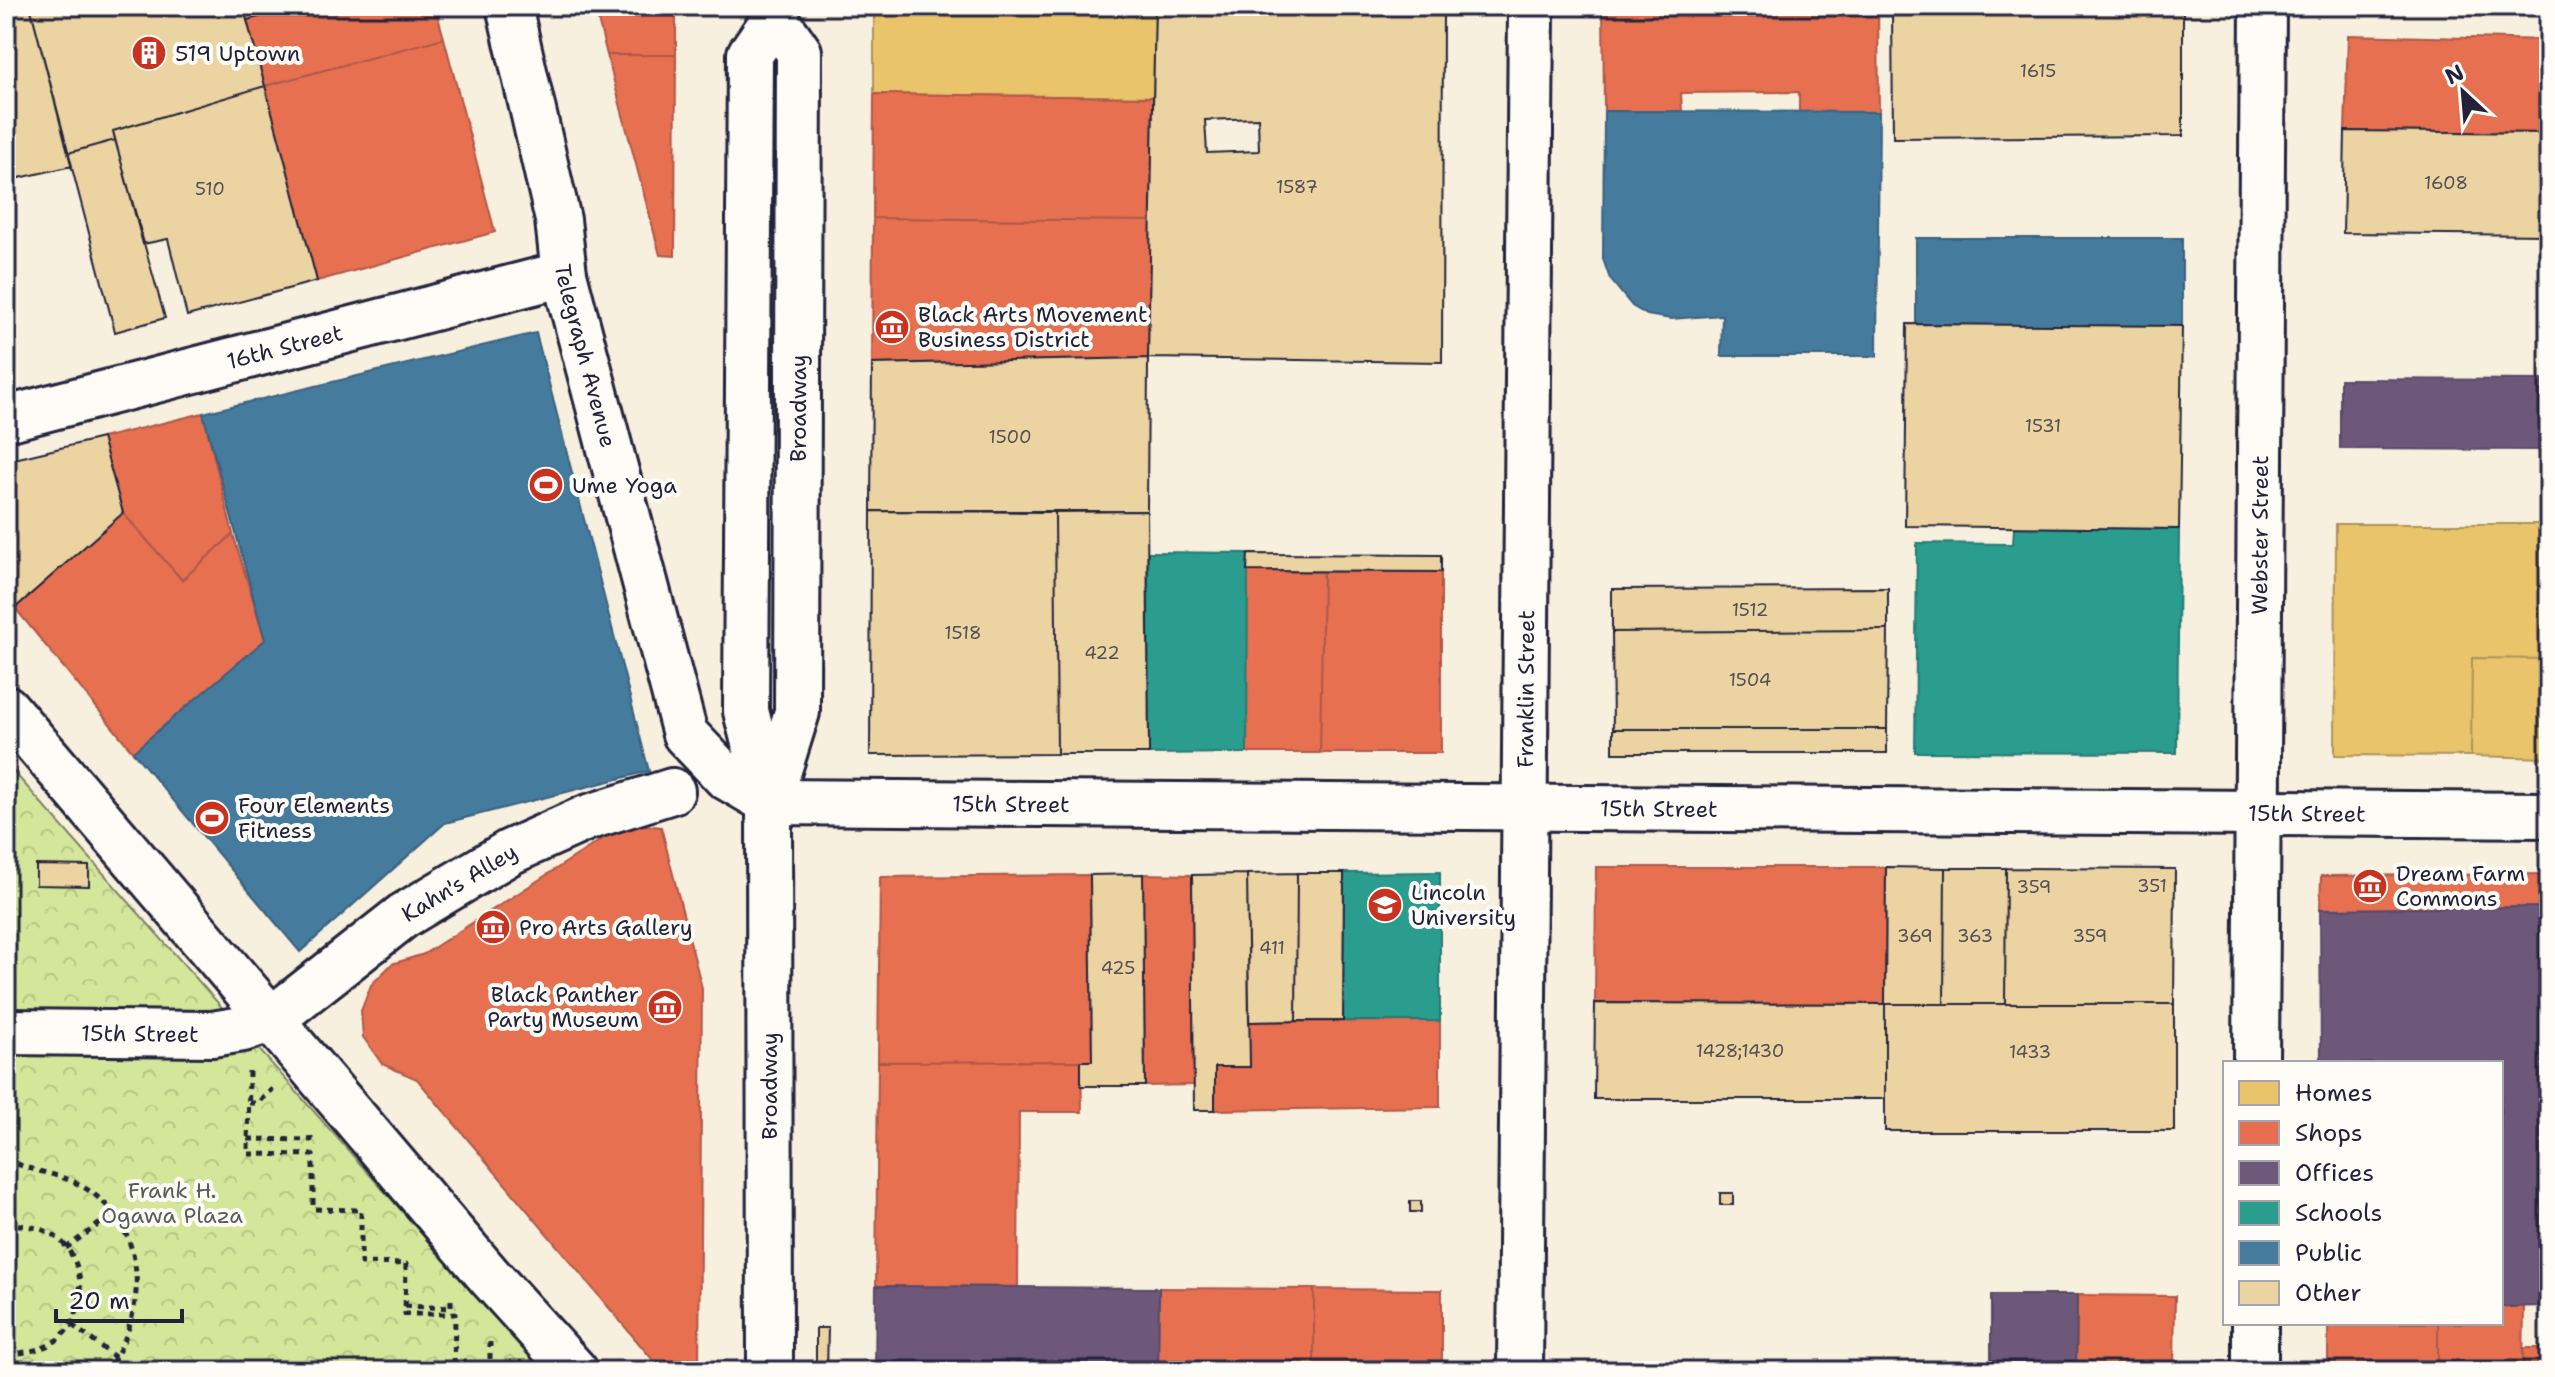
<svg xmlns="http://www.w3.org/2000/svg" width="2555" height="1377" font-family="'Shantell Sans',sans-serif">
  <style>
    .park { fill: url(#park-crowns); stroke: #7b846a; stroke-width: 2 }
    .homes { fill: #e9c46a; stroke: #ad935c; stroke-width: 2 }
    .shops { fill: #e76f51; stroke: #ac584a; stroke-width: 2 }
    .offices { fill: #6d597a; stroke: #564867; stroke-width: 2 }
    .schools { fill: #2a9d8f; stroke: #287876; stroke-width: 2 }
    .public { fill: #457b9d; stroke: #3a6080; stroke-width: 2 }
    .building { fill: #ecd4a2; stroke: #22223b; stroke-width: 2; fill-rule: evenodd }
    .lines { fill: none; stroke-linecap: round; stroke-linejoin: round }
    .minor-casing { stroke: #22223b; stroke-width: 50 }
    .major-casing { stroke: #22223b; stroke-width: 50 }
    .path { stroke: #22223b; stroke-width: 5; stroke-dasharray: 6 6; stroke-linecap: butt }
    .minor { stroke: #fdfcf7; stroke-width: 44 }
    .major { stroke: #fdfcf7; stroke-width: 44 }
    .labels { text-anchor: middle; dominant-baseline: central; stroke-width: 8; stroke-linejoin: round; paint-order: stroke }
    .number-label { font-size: 18px; fill: #544e55 }
    .poi-label { font-size: 22px; fill: #22223b; stroke: #fdfcf7; text-anchor: start }
    .street-label { font-size: 22px; fill: #22223b; stroke: #fdfcf7 }
    .park-label { font-size: 22px; fill: #575d57; stroke: #fdfcf7 }
  </style>
  <defs>
    <pattern id="park-crowns" width="20" height="18" patternUnits="userSpaceOnUse" patternTransform="scale(2)"><rect width="20" height="18" fill="#d4e699"/><path d="M2 6a3 3 0 1 1 6 0M12 15a3 3 0 1 1 6 0" fill="none" stroke="#b6c585"/></pattern>
  </defs>
  <rect width="100%" height="100%" fill="#f8f0de"/>
  <filter id="ink" filterUnits="userSpaceOnUse"><feTurbulence type="fractalNoise" baseFrequency=".0125" numOctaves="2"/><feDisplacementMap in="SourceGraphic" scale="16" xChannelSelector="R" yChannelSelector="G"/><feConvolveMatrix kernelMatrix="1 2 1 2 8 2 1 2 1" color-interpolation-filters="sRGB"/></filter>
  <g filter="url(#ink)">
    <!-- park -->
    <path class="park" d="M6 763 543 1371H6Z"/>
    <!-- homes -->
    <path class="homes" d="M874 6H1155L1153 97 874 94Z
      M2336 524H2549V659L2472 658 2471 756 2335 755Z
      M2472 658 2549 659V758L2471 756Z"/>
    <!-- shops -->
    <path class="shops" d="M300 6H435L444 38 265 86 247 20Z
      M595 6H676V16H597Z
      M1603 6H1878L1879 112 1799 113V92L1681 93 1682 111H1604Z
      M597 16H676V55H607Z
      M2348 35 2549 40V133L2345 131Z
      M444 38 495 232 317 281 265 86Z
      M607 55H676L675 256 660 255Z
      M874 94 1153 97 1151 221 873 218Z
      M873 218 1151 221 1148 358 872 364Z
      M203 413 233 534 182 580 123 513 102 438Z
      M123 513 182 580 233 534 265 640 133 752 15 608Z
      M1247 571 1323 572 1320 753H1247Z
      M1323 572H1441V753H1320Z
      M627 823 661 827 702 988 699 1371H662L417 1079 382 1064 363 1037 361 1011 371 985 392 964 424 954Z
      M1596 867H1886L1885 1004 1595 1003Z
      M1143 874 1192 875 1194 1085 1145 1086Z
      M2549 874V907L2320 909 2321 876Z
      M1090 875 1092 1061 878 1062 880 877Z
      M1440 1021V1107L1215 1110V1067H1250L1249 1022Z
      M1081 1061 1082 1112H1019L1018 1287 876 1286 878 1062Z
      M1159 1288 1314 1289V1371H1158Z
      M1314 1289 1442 1290V1371H1314Z
      M2077 1295 2175 1296 2174 1371H2076Z
      M2524 1306 2523 1371H2438V1323H2501V1307Z
      M2328 1323H2438V1371H2328Z
      M2523 1348H2549V1371H2523Z"/>
    <!-- offices -->
    <path class="offices" d="M2340 379 2549 380V450L2340 449Z
      M2549 907V1306L2501 1307V1063H2321L2320 909Z
      M876 1286 1159 1288 1158 1371H875Z
      M1991 1295H2077L2076 1371H1991Z"/>
    <!-- schools -->
    <path class="schools" d="M2014 527 2179 529 2177 753 1915 752 1917 543 2013 544Z
      M1148 552 1248 553 1247 753 1149 754Z
      M1440 872V1021H1343L1344 873Z"/>
    <!-- public -->
    <path class="public" d="M1604 111 1879 112 1877 356H1721L1722 315 1671 319 1647 315 1632 306 1610 279 1603 259Z
      M1916 238H2182V326L1916 325Z
      M536 333 649 771 445 823 300 952 133 752 265 640 203 413Z"/>
    <!-- building -->
    <path class="building" d="M6 6H30L72 166 6 181Z
      M30 6H243L265 86 113 131 115 140 68 153Z
      M243 6H300L247 20Z
      M1155 6H1443L1442 362 1148 358ZM1258 118 1259 151 1207 153 1205 120Z
      M1892 6H2183V136L1893 138Z
      M265 86 317 281 187 316 168 239 143 244 113 131Z
      M2345 131 2549 133V235L2343 233Z
      M115 140 165 318 115 332 68 153Z
      M1907 324 2182 326 2179 529 1905 526Z
      M1148 358 1147 511H871L872 364Z
      M102 438 123 513 15 608 6 598V461Z
      M871 511 1055 512 1057 754 870 755Z
      M1147 511 1149 754H1057L1055 512Z
      M1248 554 1441 555V572L1247 571Z
      M1888 588V630L1612 632V589Z
      M1888 630 1887 729H1613L1612 632Z
      M1613 729H1887V753H1613Z
      M36 865 89 866V886L36 885Z
      M1886 867 1945 868 1944 1004H1885Z
      M1945 868H2006L2005 1004H1944Z
      M2006 868 2175 869 2174 1004H2005Z
      M1297 873 1296 1021 1249 1022 1247 874Z
      M1297 873H1344L1343 1021H1296Z
      M1143 874 1145 1086H1081V1061H1092L1090 875Z
      M1247 874 1250 1067H1215V1110H1194L1192 875Z
      M1595 1003 1885 1004V1099H1594Z
      M1885 1004H2174V1131H1885Z
      M1720 1193H1733V1205H1720Z
      M1410 1201H1421V1212H1410Z
      M816 1328H828L827 1371H816Z"/>
    <g class="lines">
      <defs>
        <g id="minor">
          <path id="s1" d="M6 419 564 274"/>
          <path d="M6 708 490 1277 575 1371"/>
          <path id="s2" d="M769 802 2549 815"/>
          <path id="s3" d="M6 1032 212 1034 243 1029 272 1019 403 916 510 852 586 818 672 791"/>
          <path id="s4" d="M2256 1063 2263 6"/>
          <path id="s5" d="M1520 1371 1531 6"/>
          <path d="M2255 1371V1323"/>
        </g>
        <g id="major">
          <path id="s6" d="M509 6 558 220 564 274 685 734 726 777 769 802"/>
          <path id="s7" d="M769 802 797 712 799 52 775 18V6"/>
          <path d="M770 1371 769 802 746 711 750 54 775 18"/>
        </g>
      </defs>
      <!-- minor casing -->
      <use href="#minor" class="minor-casing"/>
      <!-- major casing -->
      <use href="#major" class="major-casing"/>
      <!-- path -->
      <path class="path" d="M249 1071 248 1154 313 1155V1209L361 1210V1263L406 1264 405 1314H455L454 1371
        M249 1103H257L273 1089
        M248 1139 311 1140V1136
        M6 1158C28 1172 56 1172 80 1185 150 1224 150 1313 106 1371
        M6 1223C18 1225 32 1226 43 1230 86 1246 93 1311 58 1339 43 1351 25 1352 6 1355
        M66 1248 113 1214
        M405 1306 451 1308V1298
        M72 1325 116 1358
        M490 1371V1342"/>
      <!-- minor -->
      <use href="#minor" class="minor"/>
      <!-- major -->
      <use href="#major" class="major"/>
    </g>
  </g>
  <!-- icons -->
  <defs>
    <symbol id="building-disc" viewBox="-11 -11 22 22"><circle r="9.5" fill="#c8321e" stroke="#fdfcf7"/><path d="M-4-6H4V6H1V3H-1V6H-4ZM-2.5-4.3h1.7v1.8h-1.7ZM.8-4.3h1.7v1.8H.8ZM-2.5-1h1.7V.8h-1.7ZM.8-1h1.7V.8H.8Z" fill="#fff"/></symbol>
    <symbol id="museum-disc" viewBox="-11 -11 22 22"><circle r="9.5" fill="#c8321e" stroke="#fdfcf7"/><path d="M0-6L6-3V-2H-6V-3ZM-5-1h2V3h-2ZM-1-1h2V3h-2ZM3-1h2V3H3ZM-6 4H6V6H-6Z" fill="#fff"/></symbol>
    <symbol id="stadium-disc" viewBox="-11 -11 22 22"><circle r="9.5" fill="#c8321e" stroke="#fdfcf7"/><path d="M0-5a6.5 5 0 1 0 0 10a6.5 5 0 1 0 0-10ZM-3.5-1.8h7v3.6h-7Z" fill="#fff"/></symbol>
    <symbol id="university-disc" viewBox="-11 -11 22 22"><circle r="9.5" fill="#c8321e" stroke="#fdfcf7"/><path d="M0-5L7-2L0 1L-7-2ZM-4 1L0 2.5L4 1V4Q0 6-4 4Z" fill="#fff"/></symbol>
  </defs>
  <g fill-rule="evenodd">
    <use href="#building-disc" x="129" y="33" width="40" height="40"/>
    <use href="#museum-disc" x="872" y="307" width="40" height="40"/>
    <use href="#stadium-disc" x="526" y="465" width="40" height="40"/>
    <use href="#stadium-disc" x="192" y="798" width="40" height="40"/>
    <use href="#museum-disc" x="2350" y="866" width="40" height="40"/>
    <use href="#university-disc" x="1365" y="885" width="40" height="40"/>
    <use href="#museum-disc" x="473" y="907" width="40" height="40"/>
    <use href="#museum-disc" x="645" y="987" width="40" height="40"/>
  </g>
  <g class="labels">
    <!-- number labels -->
    <g class="number-label">
      <text x="2038" y="71">1615</text>
      <text x="2446" y="183">1608</text>
      <text x="1297" y="187">1587</text>
      <text x="210" y="189">510</text>
      <text x="2043" y="426">1531</text>
      <text x="1010" y="437">1500</text>
      <text x="1750" y="610">1512</text>
      <text x="963" y="633">1518</text>
      <text x="1102" y="653">422</text>
      <text x="1750" y="680">1504</text>
      <text x="2152" y="886">351</text>
      <text x="2034" y="887">359</text>
      <text x="1915" y="936">369</text>
      <text x="1975" y="936">363</text>
      <text x="2090" y="936">359</text>
      <text x="1272" y="948">411</text>
      <text x="1118" y="968">425</text>
      <text x="1740" y="1051">1428;1430</text>
      <text x="2030" y="1052">1433</text>
    </g>
    <!-- poi labels -->
    <g class="poi-label">
      <text x="175" y="53">519 Uptown</text>
      <text x="918" y="314">Black Arts Movement<tspan x="918" dy="25">Business District</tspan></text>
      <text x="572" y="485">Ume Yoga</text>
      <text x="238" y="805">Four Elements<tspan x="238" dy="25">Fitness</tspan></text>
      <text x="2396" y="873">Dream Farm<tspan x="2396" dy="25">Commons</tspan></text>
      <text x="1411" y="892">Lincoln<tspan x="1411" dy="25">University</tspan></text>
      <text x="519" y="927">Pro Arts Gallery</text>
      <text x="639" y="994" text-anchor="end">Black Panther<tspan x="639" dy="25">Party Museum</tspan></text>
    </g>
    <!-- street labels -->
    <g class="street-label">
      <text stroke="none"><textPath href="#s1" startOffset="288">16th Street</textPath></text>
      <text stroke="none"><textPath href="#s6" startOffset="358">Telegraph Avenue</textPath></text>
      <text stroke="none"><textPath href="#s7" startOffset="398">Broadway</textPath></text>
      <text stroke="none"><textPath href="#s4" startOffset="528">Webster Street</textPath></text>
      <text stroke="none"><textPath href="#s5" startOffset="682">Franklin Street</textPath></text>
      <text stroke="none"><textPath href="#s2" startOffset="242">15th Street</textPath></text>
      <text stroke="none"><textPath href="#s2" startOffset="890">15th Street</textPath></text>
      <text stroke="none"><textPath href="#s2" startOffset="1538">15th Street</textPath></text>
      <text stroke="none"><textPath href="#s3" startOffset="500">Kahn's Alley</textPath></text>
      <text stroke="none"><textPath href="#s3" startOffset="134">15th Street</textPath></text>
      <text transform="translate(769 1086) rotate(-90)">Broadway</text>
    </g>
    <!-- park labels -->
    <g class="park-label">
      <text x="172" y="1190">Frank H.<tspan x="172" dy="25">Ogawa Plaza</tspan></text>
    </g>
  </g>
  <!-- margin -->
  <rect width="2555" height="1377" fill="none" stroke="#fdfcf7" stroke-width="32"/>
  <rect x="16" y="16" width="2523" height="1345" fill="none" stroke="#22223b" stroke-width="3" filter="url(#ink)"/>
  <!-- legend -->
  <rect x="2223" y="1061" width="280" height="264" fill="#fdfcf7" stroke="#a5a5ac" stroke-width="2"/>
  <rect x="2239" y="1081" width="40" height="24" fill="#e9c46a" stroke="#a5a5ac" stroke-width="2"/>
  <text x="2295" y="1101" font-size="24" fill="#22223b">Homes</text>
  <rect x="2239" y="1121" width="40" height="24" fill="#e76f51" stroke="#a5a5ac" stroke-width="2"/>
  <text x="2295" y="1141" font-size="24" fill="#22223b">Shops</text>
  <rect x="2239" y="1161" width="40" height="24" fill="#6d597a" stroke="#a5a5ac" stroke-width="2"/>
  <text x="2295" y="1181" font-size="24" fill="#22223b">Offices</text>
  <rect x="2239" y="1201" width="40" height="24" fill="#2a9d8f" stroke="#a5a5ac" stroke-width="2"/>
  <text x="2295" y="1221" font-size="24" fill="#22223b">Schools</text>
  <rect x="2239" y="1241" width="40" height="24" fill="#457b9d" stroke="#a5a5ac" stroke-width="2"/>
  <text x="2295" y="1261" font-size="24" fill="#22223b">Public</text>
  <rect x="2239" y="1281" width="40" height="24" fill="#ecd4a2" stroke="#a5a5ac" stroke-width="2"/>
  <text x="2295" y="1301" font-size="24" fill="#22223b">Other</text>
  <!-- north arrow -->
  <g transform="translate(2463 92) rotate(334)" stroke="#fdfcf7" stroke-width="6" paint-order="stroke">
  <path d="M0-6L14 30L0 20L-14 30Z" fill="#22223b"/>
  <text y="-12" font-size="22" font-weight="bold" text-anchor="middle" fill="#22223b">N</text>
  </g>
  <!-- scale -->
  <path d="M56 1309v12h126v-12" fill="none" stroke="#22223b" stroke-width="4"/>
  <text x="68" y="1309" font-size="24" fill="#22223b" stroke="#fdfcf7" stroke-width="6" paint-order="stroke">20 m</text>
</svg>
